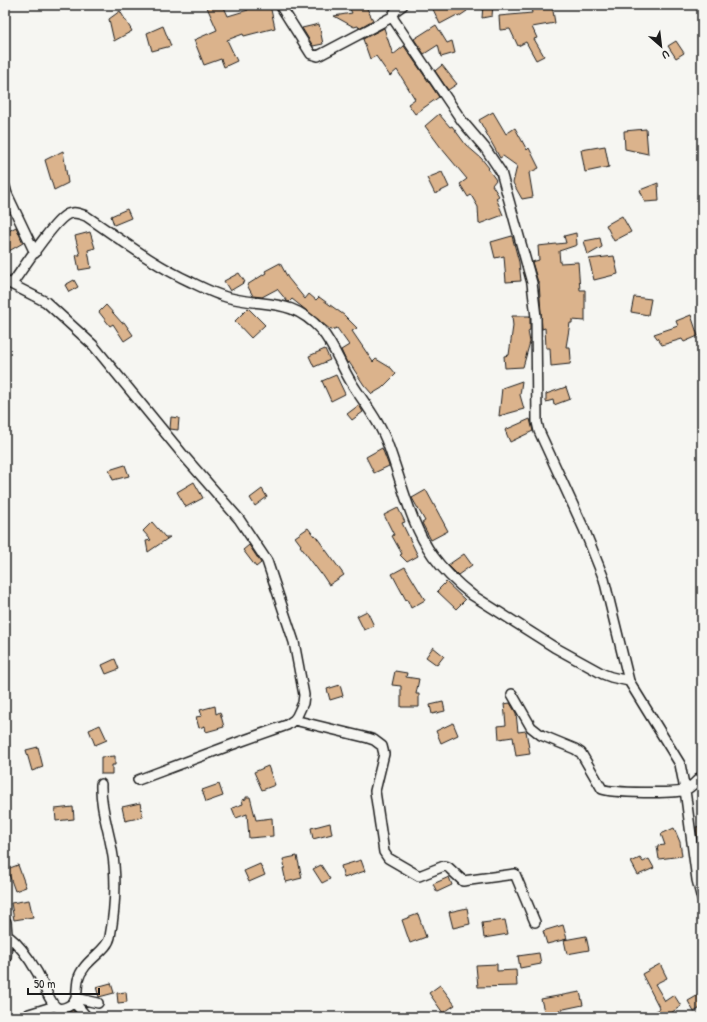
<svg xmlns="http://www.w3.org/2000/svg" width="707" height="1022" font-family="'Patrick Hand',sans-serif">
  <style>
    .building { fill: #dbb38c; stroke: #1c1c1c }
    .lines { fill: none; stroke-linecap: round; stroke-linejoin: round }
    .street-casing { stroke: #1c1c1c; stroke-width: 12 }
    .street { stroke: #f6f6f2; stroke-width: 9 }
  </style>
  <rect width="100%" height="100%" fill="#f6f6f2"/>
  <filter id="ink" filterUnits="userSpaceOnUse"><feTurbulence type="fractalNoise" baseFrequency=".025" numOctaves="2"/><feDisplacementMap in="SourceGraphic" scale="8" xChannelSelector="R" yChannelSelector="G"/><feConvolveMatrix kernelMatrix="1 2 1 2 8 2 1 2 1" color-interpolation-filters="sRGB"/></filter>
  <g filter="url(#ink)">
    <!-- building -->
    <path class="building" d="M206 5H223L228 16 248 10 247 5H270L275 28 244 36 243 34 227 40 237 61 224 67 221 59 204 65 194 40 217 30Z
      M348 5H365L373 20 359 28 358 26 354 27 334 16 352 13Z
      M431 5H464L467 11 458 17 457 15 440 24Z
      M483 5H493L492 16 482 18Z
      M545 5H552L555 23 532 27 537 38 534 39 544 56 536 60 526 42 518 46 510 29 500 30 499 16 532 13 531 8Z
      M120 11 132 31 114 41 109 19Z
      M319 24 323 44 313 46 302 28Z
      M436 25 447 43 452 41 455 53 441 57 438 45 424 54 414 39Z
      M163 26 171 46 152 51 147 33Z
      M384 28 393 55 404 46 439 97 415 114 408 104 415 99 397 70 390 76 376 56 370 59 363 39Z
      M676 41 684 53 676 58 668 46Z
      M442 65 457 84 448 90 435 71Z
      M493 112 506 134 515 128 527 150 529 148 539 168 529 173 533 197 522 199 513 183 517 166 503 156 500 158 479 120Z
      M439 114 450 127 452 126 466 145 481 158 489 168 488 169 496 180 492 185 499 196 496 198 503 215 479 224 478 207 471 195 468 197 460 184 467 179 442 149 425 126Z
      M646 129 648 154 625 149 624 131Z
      M605 146 609 167 585 172 581 150Z
      M63 151 68 183 54 190 45 160Z
      M442 172 449 187 435 194 427 178Z
      M658 183 659 201 645 202 640 190Z
      M127 209 131 218 114 225 111 216Z
      M622 216 631 232 614 241 606 225Z
      M16 227 23 243 9 251 5 244V233Z
      M90 232 95 248 88 250 91 268 79 270 76 255H80L75 236Z
      M576 233 577 245 559 251 560 263 578 262 580 290H585V321L572 320V323H570L566 347H570L571 359 570 364 551 366 550 348H546L545 328 542 329 539 282H538L532 262 539 260 538 246 566 243 564 236Z
      M512 236 519 262 521 281 506 282 504 256 495 258 491 242Z
      M600 238 602 247 588 255 584 241Z
      M614 256 618 274 594 280 589 259Z
      M280 263 288 278 305 299 309 294 316 300 319 297 344 315 357 328 352 331 373 362 376 359 391 368 396 374 382 388 372 394 364 385 349 362 347 363 341 350 349 345 337 328 331 330 292 299 289 302 287 301 277 289 262 297 253 296 247 285 266 273 265 271Z
      M239 273 245 282 230 291 224 281Z
      M74 280 78 287 69 292 65 285Z
      M634 297 651 299 648 315 631 312Z
      M106 305 122 323 124 322 133 335 124 341 113 324 110 326 99 312Z
      M248 308 265 325 251 338 235 321Z
      M691 315 698 336 684 342 682 339 662 345 654 334 678 326 676 321Z
      M512 316H530V330L528 331 530 342 523 367 505 368 504 356 509 355 513 326Z
      M325 349 330 360 314 367 309 356Z
      M336 375 345 394 331 401 322 381Z
      M522 381 520 395 524 409 499 416 502 388Z
      M566 387 570 399 554 405 553 400 546 402V394Z
      M359 405 363 412 352 420 347 414Z
      M171 417 179 418 178 430 170 429Z
      M530 419 533 431 510 442 505 430Z
      M382 448 389 466 374 473 366 457Z
      M125 465 129 476 113 480 109 470Z
      M194 482 203 498 186 507 177 492Z
      M262 489 267 497 255 506 250 498Z
      M426 490 448 531 431 540 422 523 425 521 412 498Z
      M398 508 405 522 402 523 418 556 407 562 400 555 402 554 392 536 394 535 384 515Z
      M152 522 165 537H170L148 552 146 541 151 540 143 531Z
      M308 528 314 536 315 535 344 575 329 585 321 573V574L300 546 301 545 295 537Z
      M249 545 261 563 256 567 243 550Z
      M464 554 472 565 458 575 448 565Z
      M405 567 425 600 411 608 407 599 406 600 392 574Z
      M446 582 465 600 456 609 437 591Z
      M367 611 374 626 364 630 357 616Z
      M433 647 444 656 437 665 426 657Z
      M115 659 119 669 106 674 102 665Z
      M395 671 407 673 406 677 419 679 416 694H419V707H401V686L392 685Z
      M340 685 343 696 330 700 327 689Z
      M443 702 445 711 432 714 430 705Z
      M510 703 516 713 518 732 526 731 530 754 516 756 513 737 499 739 498 726 506 725 504 704Z
      M215 706 216 714 220 712 224 727 206 732 205 726 199 728 196 717 202 716 200 710Z
      M453 723 458 735 441 743 436 731Z
      M100 725 107 740 95 745 89 730Z
      M38 747 43 767 32 771 26 750Z
      M115 756V765H112V774H101V757Z
      M268 766 275 785 262 790 254 772Z
      M219 784 223 796 206 802 202 790Z
      M246 797H250L256 820 272 818 273 836 249 838 247 814 236 818 232 808 243 804 242 800 246 799Z
      M140 803 143 817 125 821 122 807Z
      M73 807 74 819 56 821 55 809Z
      M330 823 332 834 313 839 311 828Z
      M702 826V860H700L696 827Z
      M674 828 680 842 682 856 659 859 657 846 665 845 661 834Z
      M297 856 302 878 286 882 283 868H285L283 859Z
      M640 858 643 862 649 859 654 868 638 875 631 862Z
      M361 860 365 871 344 878 341 866Z
      M260 864 265 875 249 882 244 871Z
      M18 865 26 887 15 891 7 869Z
      M321 865 330 879 322 883 313 869Z
      M449 877 452 885 437 892 433 884Z
      M29 900 33 917 14 920 11 903Z
      M467 908 470 924 453 928 449 912Z
      M418 914 426 937 410 943 402 920Z
      M505 920 508 934 484 938 482 923Z
      M563 925 567 939 547 944 543 931Z
      M586 936 589 950 567 954 564 940Z
      M539 953 541 964 520 968 518 956Z
      M497 964V971L516 970 517 986 478 987 476 965Z
      M660 964 667 978 655 984 665 1001 674 995 681 1006 665 1017H645L660 1009 642 974Z
      M111 983 114 993 99 997 96 987Z
      M440 985 455 1005 443 1013 429 993Z
      M126 992 127 1002 118 1003 117 993Z
      M580 992 583 1005 559 1010 560 1012 545 1015 541 999Z
      M702 993V1007L694 1012 688 1001Z
      M73 1010 77 1017H54V1015L66 1014Z"/>
    <g class="lines">
      <defs>
        <path id="street" d="M280 5 311 54 318 56 392 17 396 10 403 5
          M392 17 462 121 485 148 501 172 532 283 536 317 537 422 539 431 584 529 604 579 629 681 680 764 685 790 697 880 702 899
          M5 187 7 194 35 253
          M5 281 46 302 93 345 184 456 239 519 267 561 294 642 304 695 303 703 297 716 294 720 287 725 239 742 138 780
          M12 284C22 270 54 220 68 214 75 211 80 214 86 216 120 239 154 265 191 282 203 288 217 295 230 298 268 307 292 298 321 330 334 345 341 366 351 382 364 403 380 422 388 445 402 482 410 524 433 556 444 571 458 584 472 595L554 647 603 674 611 677 629 681
          M512 694 531 727 541 735 575 749 581 753 602 789C611 793 677 794 685 790 691 788 697 780 702 776
          M294 720 368 738 374 740 382 746 384 754 375 791 384 852 388 858 419 876 444 866 448 867 463 881 515 874 535 922
          M5 934 7 935 6 922
          M6 958 7 935C20 945 29 958 37 972 41 979 50 1003 56 1007 62 1011 74 1005 76 998 77 993 77 986 78 980 83 960 107 952 110 937 114 915 116 887 114 865 112 837 100 812 101 784
          M76 998 98 1003
          M74 1002 85 1015
          M29 1014 55 1006"/>
      </defs>
      <!-- street casing -->
      <use href="#street" class="street-casing"/>
      <!-- street -->
      <use href="#street" class="street"/>
    </g>
  </g>
  <!-- margin -->
  <rect width="707" height="1022" fill="none" stroke="#f6f6f2" stroke-width="20"/>
  <rect x="10" y="10" width="687" height="1002" fill="none" stroke="#1c1c1c" stroke-width="1.5" filter="url(#ink)"/>
  <!-- north arrow -->
  <g transform="translate(661 46) rotate(152)" stroke="#f6f6f2" stroke-width="3" paint-order="stroke">
  <path d="M0-3L7 15L0 10L-7 15Z" fill="#1c1c1c"/>
  <text y="-6" font-size="11" font-weight="bold" text-anchor="middle" fill="#1c1c1c">U</text>
  </g>
  <!-- scale -->
  <path d="M28 988v6h71v-6" fill="none" stroke="#1c1c1c" stroke-width="2"/>
  <text x="34" y="988" font-size="12" fill="#1c1c1c" stroke="#f6f6f2" stroke-width="3" paint-order="stroke">50 m</text>
</svg>
